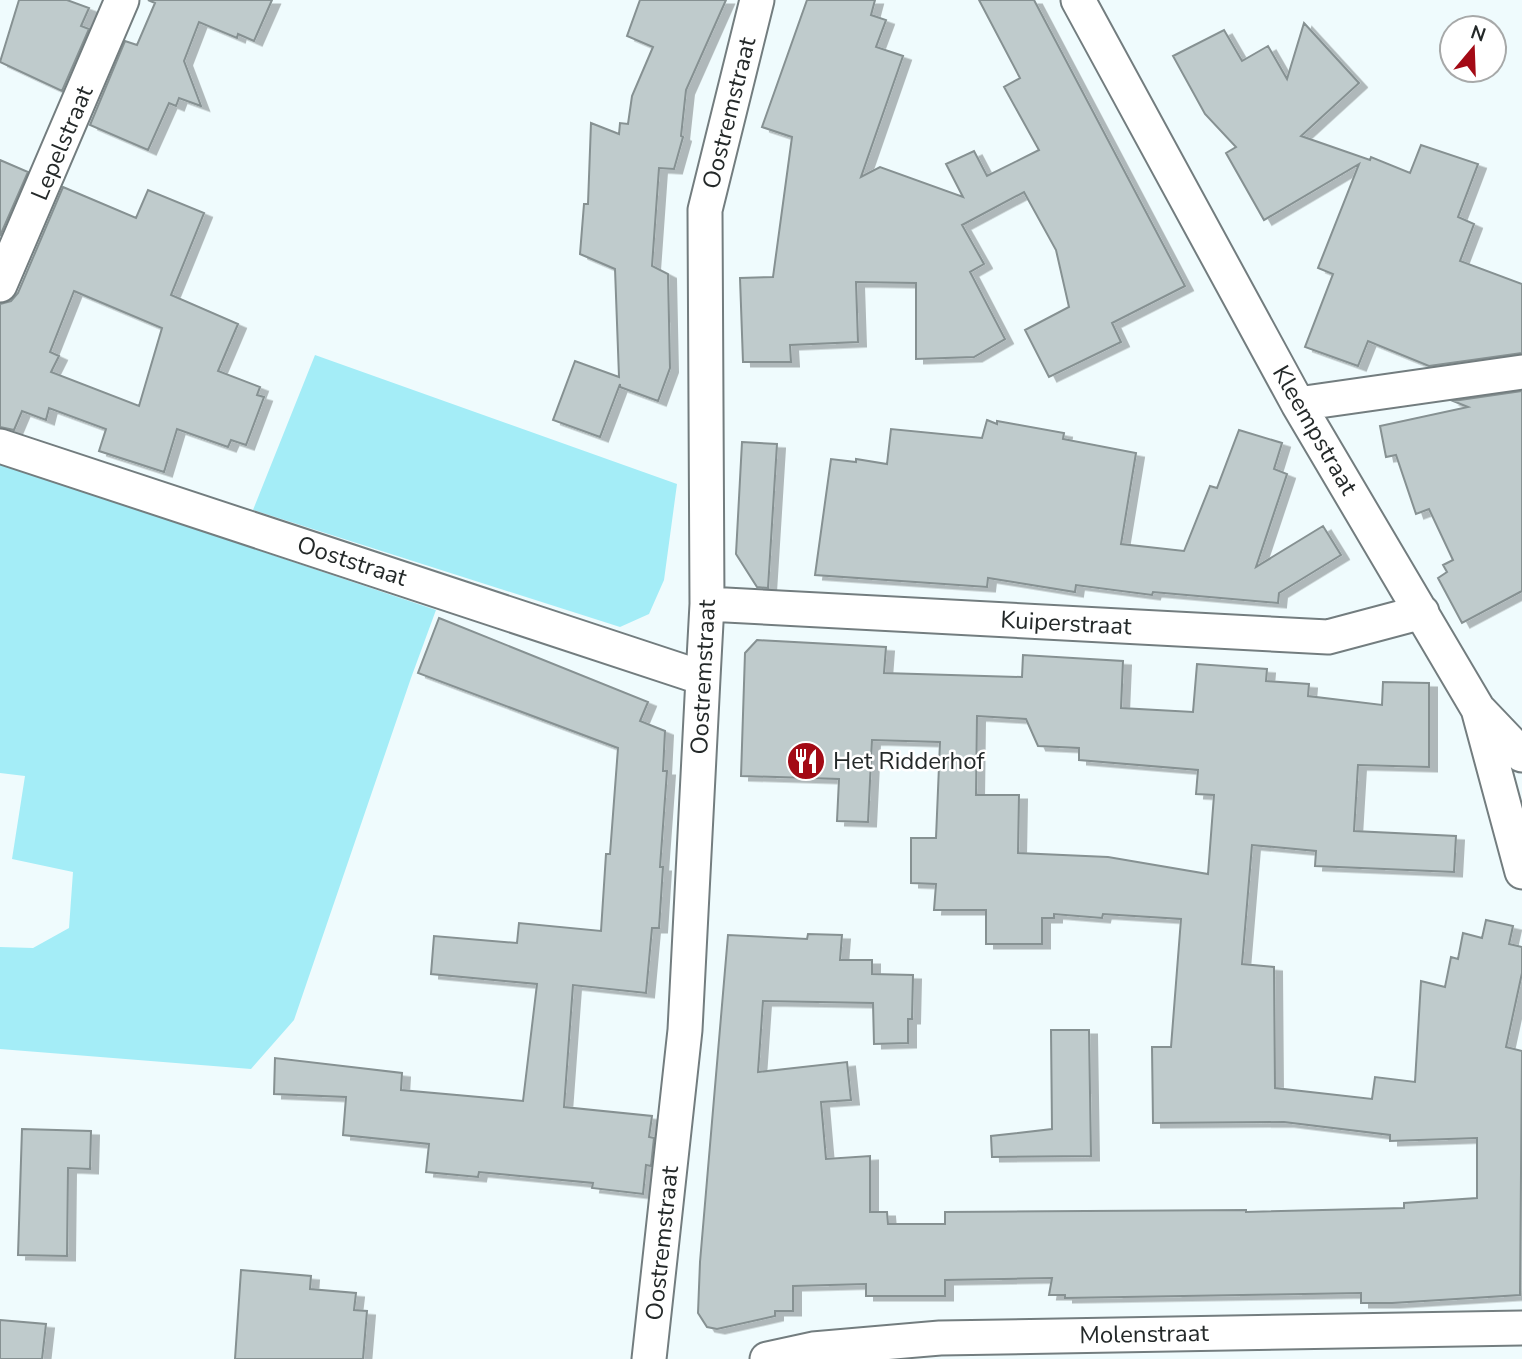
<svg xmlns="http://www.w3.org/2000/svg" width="1522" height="1359" font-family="'Nunito Sans',sans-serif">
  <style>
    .green { fill: #a4edf7 }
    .building { fill: #bfcbcc; stroke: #869192; stroke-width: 2; fill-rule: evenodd; filter: url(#shadow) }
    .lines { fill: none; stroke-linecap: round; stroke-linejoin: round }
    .street-casing { stroke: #737d7f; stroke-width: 37 }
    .street { stroke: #fff; stroke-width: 33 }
    .labels { text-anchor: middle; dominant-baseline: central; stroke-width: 5; stroke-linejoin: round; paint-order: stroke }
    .street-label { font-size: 24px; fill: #242929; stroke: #fff }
    .poi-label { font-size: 24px; fill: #242929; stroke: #fff; text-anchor: start }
  </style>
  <defs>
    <filter id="shadow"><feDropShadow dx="8" dy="4.5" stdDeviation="0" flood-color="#0004"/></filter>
  </defs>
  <rect width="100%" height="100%" fill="#effbfd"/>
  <!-- green -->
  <path class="green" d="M315 355 677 484 664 580 649 614 620 627 253 510Z
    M0 463 436 610 411 678 294 1020 251 1069 0 1049V947L33 948 69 928 73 872 12 859 25 776 0 773Z"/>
  <!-- building -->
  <path class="building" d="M19 0H67L89 8 81 26 89 29 62 91 0 62Z
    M148 0H272L254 41 238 34 237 38 199 22 184 61 201 106 179 98 176 106 169 103 148 150 90 125 125 41 137 45 155 3Z
    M640 0H726L686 90 681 136 683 137 674 169 659 168 652 266 668 274 670 368 658 401 620 387V384L600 437 553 420 575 361 619 377 615 269 580 254 584 204H588L591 123 619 134 620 123 628 124 632 96 653 47 627 36Z
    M807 0H875L871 15 886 20 876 47 903 56 861 177 880 167 963 197 946 164 974 151 987 176 1039 150 1004 87 1020 78 979 0H1034L1185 286 1112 323 1121 342 1049 377 1025 330 1069 307 1056 250 1024 192 962 225 984 264 970 272 1005 339 974 357 916 359V283L856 282 858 342 790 345 791 362H743L740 278 773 277 792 137 762 127Z
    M1304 23 1359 83 1301 136 1370 160 1371 157 1410 173 1421 145 1478 164 1458 217 1474 224 1460 261 1522 284V353L1429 366 1368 341 1358 366 1305 347 1333 274 1318 268 1359 164 1264 220 1226 153 1236 147 1205 114 1173 56 1224 30 1242 61 1268 46 1287 79Z
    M0 160 28 172 0 236Z
    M63 187 136 218 148 190 204 213 171 295 238 324 218 371 260 387 257 395 264 397 246 445 231 440 228 447 177 429 164 472 99 451 106 429 49 408 46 420 22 411 14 430 0 427V304L11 301 18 293ZM74 291 162 328 139 406 51 372 59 356 50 352Z
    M1522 391V591L1462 623 1438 578 1447 572 1443 565 1453 560 1429 509 1416 514 1396 455 1386 457 1380 426 1468 407 1453 401Z
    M987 420 997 424V421L1064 433 1063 439 1136 453 1121 544 1184 551 1210 486 1217 488 1239 430 1282 443 1274 469 1287 474 1256 567 1323 526 1341 555 1279 593 1278 603 1153 592 1152 595 1076 585 1075 592 988 578 987 587 815 575 831 459 856 462V459L887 464 891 429 982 438Z
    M742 442 777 444 768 588 757 587 736 554Z
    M439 618 648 702 640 721 665 731 663 771H667L660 867H663L659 928H652L646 993 573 985 564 1107 652 1116 649 1137 654 1138 651 1166 646 1165 643 1194 592 1188 593 1183 479 1172 478 1177 426 1172 429 1144 343 1135 346 1097 274 1094 275 1058 402 1073 401 1090 523 1101 537 984 431 974 434 936 517 943 519 923 601 931 606 854H610L618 748 418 673Z
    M757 640 886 647 884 673 1022 677 1023 655 1123 661 1121 708 1193 712 1197 664 1267 669 1266 681 1309 684 1308 696 1382 705 1383 682 1429 683V767L1358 765 1354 831 1456 836 1454 872 1315 866 1316 851 1252 845 1242 964 1274 967 1275 1088 1372 1099 1375 1077 1415 1082 1421 981 1445 987 1451 957 1458 959 1463 933 1482 938 1486 920 1513 926 1509 944 1522 947V973L1506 1047 1522 1051 1520 1295 1392 1303H1361V1293L1065 1298V1295H1049L1052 1278 945 1280V1296H866V1284L793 1286V1311H775V1316L717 1329 707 1327 698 1313 700 1262 728 935 807 939 808 934 842 935 840 960H872V974L913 975 912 1019H908V1043L874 1044 873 1003 763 1001 758 1072 847 1062 851 1100 821 1102 826 1159 870 1156V1212H887L888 1224H945V1212L1246 1210V1212L1404 1208V1203L1477 1198V1138L1390 1141V1135L1284 1122 1153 1123 1152 1047H1171L1181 919 1103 914 1102 918 1054 914V918H1042V944H986V910H934L936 884 911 883V838H936L940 742 872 740 868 822 837 821 839 779 741 776 745 653ZM977 716 1026 719 1038 746 1079 748V760L1198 770 1196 794 1214 795 1208 874 1108 857 1018 853 1019 795H976Z
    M1051 1030H1089L1091 1156 992 1157 991 1136 1052 1129Z
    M22 1129 91 1131 90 1169 68 1168 67 1256 18 1255Z
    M241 1270 311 1276 310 1289 356 1293 354 1310 367 1311 363 1359H235Z
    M0 1320 46 1324 42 1359H0Z"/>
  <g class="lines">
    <defs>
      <path id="street" d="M1078 0 1298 404 1478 709 1522 872
        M0 285 122 0
        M1298 404 1522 372
        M0 446 703 678
        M707 604 1328 637 1422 612
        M1480 711 1522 755
        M649 1359 685 1030 703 678 707 604 705 210 757 0
        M767 1359 813 1349 940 1338 1522 1328"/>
    </defs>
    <!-- street casing -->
    <use href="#street" class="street-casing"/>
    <!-- street -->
    <use href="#street" class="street"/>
  </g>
  <!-- icons -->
  <defs>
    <symbol id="restaurant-disc" viewBox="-11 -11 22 22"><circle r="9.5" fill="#a30a15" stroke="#fff"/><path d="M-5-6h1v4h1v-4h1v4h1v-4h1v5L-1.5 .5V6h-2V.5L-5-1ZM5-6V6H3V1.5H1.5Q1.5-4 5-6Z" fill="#fff"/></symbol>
  </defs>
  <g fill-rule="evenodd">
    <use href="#restaurant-disc" x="784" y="739" width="44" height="44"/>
  </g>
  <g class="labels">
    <!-- street labels -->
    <g class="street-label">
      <text transform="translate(729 113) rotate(-76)">Oostremstraat</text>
      <text transform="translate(62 143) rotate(-67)">Lepelstraat</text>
      <text transform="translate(1315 430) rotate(60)">Kleempstraat</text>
      <text transform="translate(352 561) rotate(18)">Ooststraat</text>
      <text transform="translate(1066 623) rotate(3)">Kuiperstraat</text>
      <text transform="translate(703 677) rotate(-87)">Oostremstraat</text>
      <text transform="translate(662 1243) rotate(-84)">Oostremstraat</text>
      <text transform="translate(1144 1334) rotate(-1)">Molenstraat</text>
    </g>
    <!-- poi labels -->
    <g class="poi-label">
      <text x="833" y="761">Het Ridderhof</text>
    </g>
  </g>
  <!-- north arrow -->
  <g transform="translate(1473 49) rotate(19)"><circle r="33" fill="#ffffff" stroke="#a7a9a9" stroke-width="2"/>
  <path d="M0-5L12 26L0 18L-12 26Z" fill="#a30a15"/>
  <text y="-10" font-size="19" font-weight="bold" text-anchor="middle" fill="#242929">N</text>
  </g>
</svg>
